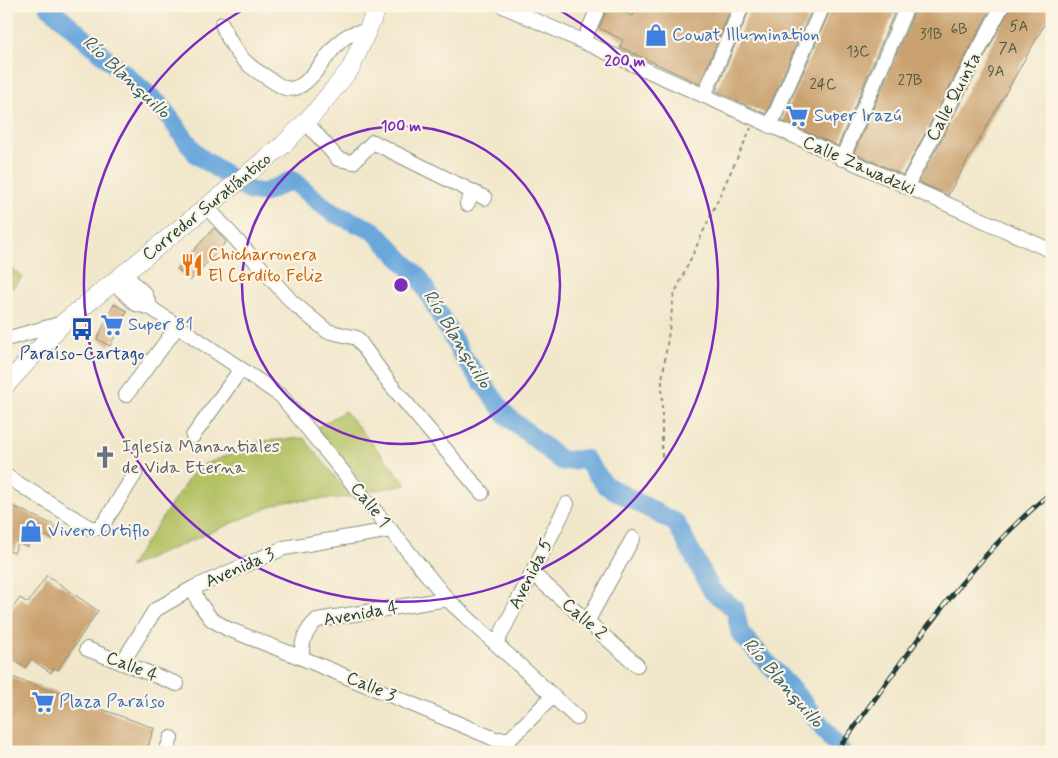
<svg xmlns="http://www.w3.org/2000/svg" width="1058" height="758" font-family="Mynerve,sans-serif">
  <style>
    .green { fill: #b3c163; stroke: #697f4c }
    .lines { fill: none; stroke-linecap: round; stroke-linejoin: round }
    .river { stroke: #6aa8dc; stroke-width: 19 }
    .building { fill: #caa26f }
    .minor-casing { stroke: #889280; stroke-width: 16 }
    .major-casing { stroke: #889280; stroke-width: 19 }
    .path { stroke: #889280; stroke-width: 2; stroke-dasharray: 4 4; stroke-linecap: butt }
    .minor { stroke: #fff; stroke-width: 14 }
    .major { stroke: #fff; stroke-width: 18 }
    .rail-casing { stroke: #1f3d34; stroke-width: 5 }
    .rail { stroke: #fcf5e5; stroke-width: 3; stroke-dasharray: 9; stroke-linecap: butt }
    .ring { fill: none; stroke: #7b2cbf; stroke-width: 2.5 }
    .labels { text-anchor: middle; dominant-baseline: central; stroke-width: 4.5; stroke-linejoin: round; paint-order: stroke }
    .number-label { font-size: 15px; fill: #4a5643 }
    .shop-label { font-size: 18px; fill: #366cbe; stroke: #fcf5e5; text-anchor: start }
    .street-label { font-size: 18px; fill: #1f3d34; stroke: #fcf5e5 }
    .food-label { font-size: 18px; fill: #c56008; stroke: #fcf5e5; text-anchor: start }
    .transit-label { font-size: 18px; fill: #164399; stroke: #fcf5e5 }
    .worship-label { font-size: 18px; fill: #5b616d; stroke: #fcf5e5; text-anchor: start }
    .water-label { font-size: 19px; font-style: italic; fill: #365d66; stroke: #fcf5e5 }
    .centre { fill: #7b2cbf; stroke: #fcf5e5; stroke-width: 2.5 }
    .ring-label { font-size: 15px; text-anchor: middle; font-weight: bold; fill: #7b2cbf; stroke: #fcf5e5; stroke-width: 4.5; stroke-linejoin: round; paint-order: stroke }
  </style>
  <rect width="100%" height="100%" fill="#fcf5e5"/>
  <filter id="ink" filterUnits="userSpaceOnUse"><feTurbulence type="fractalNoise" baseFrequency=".02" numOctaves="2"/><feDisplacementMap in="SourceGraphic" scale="10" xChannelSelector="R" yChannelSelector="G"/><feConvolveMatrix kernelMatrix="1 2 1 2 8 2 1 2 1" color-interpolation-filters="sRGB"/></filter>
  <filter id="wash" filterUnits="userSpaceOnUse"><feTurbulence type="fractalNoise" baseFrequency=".0096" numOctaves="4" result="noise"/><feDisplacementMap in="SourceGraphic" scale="20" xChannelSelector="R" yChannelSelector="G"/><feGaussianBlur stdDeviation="1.12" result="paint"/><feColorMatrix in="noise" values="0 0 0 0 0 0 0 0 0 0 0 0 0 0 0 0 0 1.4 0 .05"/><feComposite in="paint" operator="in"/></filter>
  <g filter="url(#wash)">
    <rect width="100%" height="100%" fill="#f1e7cb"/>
    <!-- green -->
    <path class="green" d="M611 6H637L633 16Z
      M6 263 23 277 13 288 6 282Z
      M345 411 407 485 368 491 316 428Z
      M304 438 351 497 282 502 129 567 196 468 262 441Z"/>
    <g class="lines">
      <!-- river -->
      <path class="river" d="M48 6 161 106 197 155 250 191 264 193 292 180 331 212 374 231 420 279 462 355 506 415 562 461 585 459 605 485 676 523 712 591 735 609 740 633 802 701 842 752"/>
    </g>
    <g id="blocks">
      <!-- building -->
      <path class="building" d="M608 6 633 16 637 6H732L700 84 620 47 623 40 599 28Z
        M751 6H813L766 114 716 91Z
        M832 6H897L838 146 782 121Z
        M917 6H992L903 175 854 153Z
        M1011 6H1052V11L948 195 919 182Z
        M214 228 226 242 190 281 177 269Z
        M114 304 127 311 110 346 97 339Z
        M6 503 58 527 52 539 44 535 40 544 31 540 28 547 18 543 14 553 6 550Z
        M47 575 98 611 58 670 54 668 51 673 31 659 25 668 6 655V617L20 598 28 603Z
        M6 675 154 728 146 752H6Z"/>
    </g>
  </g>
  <g filter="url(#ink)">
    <use href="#blocks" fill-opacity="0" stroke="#889280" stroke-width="1"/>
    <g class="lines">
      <defs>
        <path id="minor" d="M503 6 1052 251
          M222 24C231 47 243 64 265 76 271 80 279 86 285 88 313 96 330 35 356 33 359 32 364 33 367 34
          M583 42 599 6
          M704 96 742 6
          M306 122 338 159 353 162 373 142 485 198
          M770 126 823 6
          M842 159 907 6
          M906 187 1002 6
          M467 204 473 192
          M207 207 292 302 327 331 357 338 390 384 482 493
          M124 274 145 294 151 308
          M113 282 136 304 151 308 281 396 447 599 577 718
          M6 339 63 323
          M126 395 178 326
          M193 436 241 369
          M6 476 90 528H98L104 523 135 474
          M532 573 637 665
          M193 588 198 601 211 619 228 629 302 658 495 739H510L553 696
          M587 622 633 538
          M496 644 567 504
          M87 649 177 684
          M302 658C301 642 305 631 317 620L447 599
          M122 663 155 610 193 588 284 548 391 530
          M166 752 171 738"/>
        <path id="major" d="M6 385 63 323 283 145 316 111 351 68 378 6"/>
      </defs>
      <!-- minor casing -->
      <use href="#minor" class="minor-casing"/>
      <!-- major casing -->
      <use href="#major" class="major-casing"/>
      <!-- path -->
      <path class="path" d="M662 457V381L674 295 751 128"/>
      <!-- minor -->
      <use href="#minor" class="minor"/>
      <!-- major -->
      <use href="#major" class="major"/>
      <defs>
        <path id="rail" d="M836 752C904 661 963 565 1052 492"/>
      </defs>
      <!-- rail casing -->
      <use href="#rail" class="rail-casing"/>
      <!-- rail -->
      <use href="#rail" class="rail"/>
    </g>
  </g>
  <!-- distance rings -->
  <g class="ring">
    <circle cx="401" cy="285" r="159"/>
    <path d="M552 6A317 317 0 1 1 250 6"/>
  </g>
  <!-- icons -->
  <defs>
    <symbol id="shop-bare" viewBox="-9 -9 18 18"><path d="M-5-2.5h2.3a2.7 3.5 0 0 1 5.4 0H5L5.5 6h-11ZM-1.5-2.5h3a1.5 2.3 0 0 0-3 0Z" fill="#3f7fe0" stroke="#fcf5e5" stroke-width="2.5" paint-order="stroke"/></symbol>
    <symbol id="supermarket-bare" viewBox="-9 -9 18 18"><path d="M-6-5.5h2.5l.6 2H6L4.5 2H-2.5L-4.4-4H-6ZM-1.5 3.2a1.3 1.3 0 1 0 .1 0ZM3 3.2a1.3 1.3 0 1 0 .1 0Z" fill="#3f7fe0" stroke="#fcf5e5" stroke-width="2.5" paint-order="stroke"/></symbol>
    <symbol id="restaurant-bare" viewBox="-9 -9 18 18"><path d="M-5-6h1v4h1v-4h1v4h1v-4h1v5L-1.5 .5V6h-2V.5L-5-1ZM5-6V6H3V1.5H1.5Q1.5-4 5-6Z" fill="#e8710a" stroke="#fcf5e5" stroke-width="2.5" paint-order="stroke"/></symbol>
    <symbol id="bus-bare" viewBox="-9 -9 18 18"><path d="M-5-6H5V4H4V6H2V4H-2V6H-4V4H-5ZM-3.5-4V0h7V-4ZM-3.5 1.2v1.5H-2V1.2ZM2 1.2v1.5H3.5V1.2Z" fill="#1a4fb4" stroke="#fcf5e5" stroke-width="2.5" paint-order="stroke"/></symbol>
    <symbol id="church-bare" viewBox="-9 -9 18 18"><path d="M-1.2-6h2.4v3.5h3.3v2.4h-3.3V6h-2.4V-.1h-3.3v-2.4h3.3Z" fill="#6b7280" stroke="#fcf5e5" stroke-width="2.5" paint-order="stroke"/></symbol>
  </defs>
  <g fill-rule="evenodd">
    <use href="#shop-bare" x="640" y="19" width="32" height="32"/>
    <use href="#supermarket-bare" x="781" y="100" width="32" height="32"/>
    <use href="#restaurant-bare" x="176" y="249" width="32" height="32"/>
    <use href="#supermarket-bare" x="96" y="309" width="32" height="32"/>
    <use href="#bus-bare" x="66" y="313" width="32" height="32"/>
    <use href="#church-bare" x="89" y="441" width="32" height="32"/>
    <use href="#shop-bare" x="15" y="515" width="32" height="32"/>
    <use href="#supermarket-bare" x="27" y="686" width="32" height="32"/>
  </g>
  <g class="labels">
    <!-- number labels -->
    <g class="number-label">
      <text x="1019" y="27">5A</text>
      <text x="959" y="30">6B</text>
      <text x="931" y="35">31B</text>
      <text x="1008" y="49">7A</text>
      <text x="858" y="52">13C</text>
      <text x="996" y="72">9A</text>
      <text x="910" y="81">27B</text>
      <text x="823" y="85">24C</text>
    </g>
    <!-- shop labels -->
    <g class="shop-label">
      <text x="672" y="35">Cowat Illumination</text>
      <text x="814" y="116">Super Irazú</text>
      <text x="128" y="325">Super 81</text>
      <text x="48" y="531">Vivero Ortiflo</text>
      <text x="59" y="702">Plaza Paraíso</text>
    </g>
    <!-- street labels -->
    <g class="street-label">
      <text transform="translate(954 97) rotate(-62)">Calle Quinta</text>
      <text transform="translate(859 166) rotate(24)">Calle Zawadzki</text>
      <text transform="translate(207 207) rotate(-39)">Corredor Suratlántico</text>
      <text transform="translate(370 505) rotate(51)">Calle 1</text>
      <text transform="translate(240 568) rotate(-24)">Avenida 3</text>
      <text transform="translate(531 574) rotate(-63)">Avenida 5</text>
      <text transform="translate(361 614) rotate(-10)">Avenida 4</text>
      <text transform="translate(584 619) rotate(41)">Calle 2</text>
      <text transform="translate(132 667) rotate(22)">Calle 4</text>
      <text transform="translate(371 687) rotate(23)">Calle 3</text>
    </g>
    <!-- food labels -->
    <g class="food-label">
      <text x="208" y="255">Chicharronera<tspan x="208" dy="21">El Cerdito Feliz</tspan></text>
    </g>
    <!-- transit labels -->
    <g class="transit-label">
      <text x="82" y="354">Paraíso-Cartago</text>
    </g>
    <!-- worship labels -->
    <g class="worship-label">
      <text x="122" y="447">Iglesia Manantiales<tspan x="122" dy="21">de Vida Eterna</tspan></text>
    </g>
    <!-- water labels -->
    <g class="water-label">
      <text transform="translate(126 77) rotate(43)">Río Blanquillo</text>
      <text transform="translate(457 339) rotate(58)">Río Blanquillo</text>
      <text transform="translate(783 683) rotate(49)">Río Blanquillo</text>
    </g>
  </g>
  <circle cx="401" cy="285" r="8" class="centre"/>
  <g class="ring-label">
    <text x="625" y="66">200 m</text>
    <text x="401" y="131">100 m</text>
  </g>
  <!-- margin -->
  <rect width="1058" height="758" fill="none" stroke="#fcf5e5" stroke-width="25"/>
</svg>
